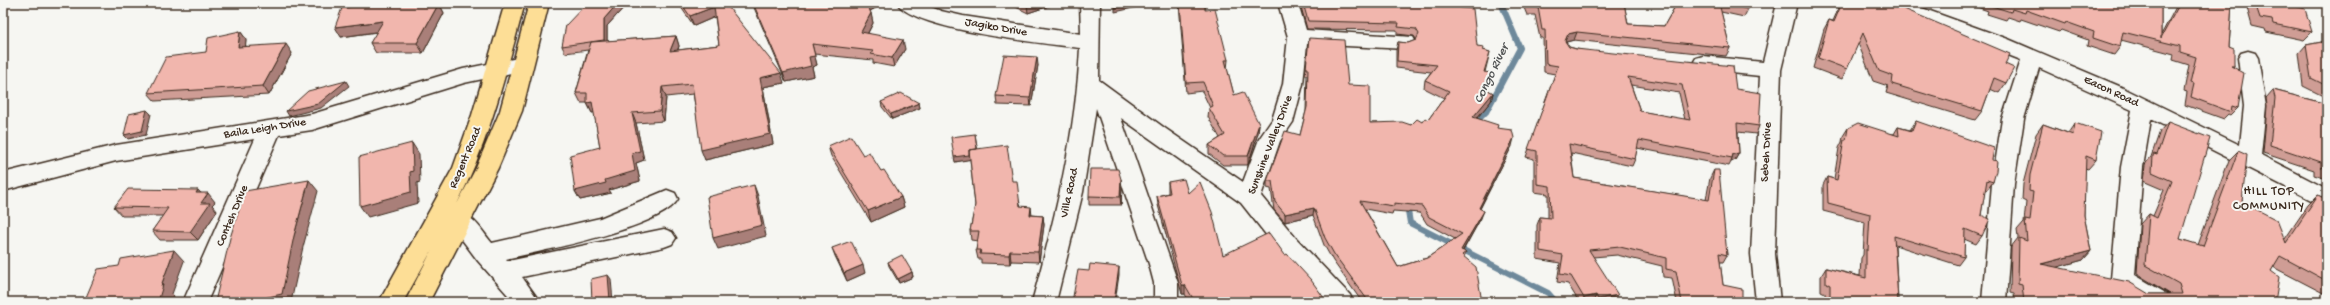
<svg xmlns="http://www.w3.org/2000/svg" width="2330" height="305" font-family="'Gochi Hand',sans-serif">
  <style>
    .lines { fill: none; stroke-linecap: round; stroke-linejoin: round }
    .stream { stroke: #6e899b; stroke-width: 6 }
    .street-casing { stroke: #3b2a1e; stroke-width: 3 }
    .primary-casing { stroke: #3b2a1e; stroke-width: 3 }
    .street { fill: #f6f6f2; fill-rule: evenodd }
    .primary { fill: #fdde96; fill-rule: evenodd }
    .wall { fill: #cf9d95; stroke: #3b2a1e; fill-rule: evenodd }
    .shaded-wall { fill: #a97f79; stroke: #3b2a1e }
    .building { fill: #f1b6ad; stroke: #3b2a1e; fill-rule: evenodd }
    .labels { text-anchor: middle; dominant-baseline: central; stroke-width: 4; stroke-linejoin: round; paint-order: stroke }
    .street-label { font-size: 12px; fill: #3b2a1e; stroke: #f6f6f2 }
    .water-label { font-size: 13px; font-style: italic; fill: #505252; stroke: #f6f6f2 }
    .neighbourhood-label { font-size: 13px; letter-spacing: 1px; fill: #3b2a1e; stroke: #f6f6f2 }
  </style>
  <rect width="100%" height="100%" fill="#f6f6f2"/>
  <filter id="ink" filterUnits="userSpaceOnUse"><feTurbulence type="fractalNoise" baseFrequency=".025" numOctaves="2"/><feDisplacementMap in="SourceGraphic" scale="8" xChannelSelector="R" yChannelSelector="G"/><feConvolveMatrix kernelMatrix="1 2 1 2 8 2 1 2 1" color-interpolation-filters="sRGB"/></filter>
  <g filter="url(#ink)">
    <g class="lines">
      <!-- stream -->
      <path class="stream" d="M1473 125 1486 112 1520 48 1501 3
        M1407 205 1410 223 1548 293 1556 302"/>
      <defs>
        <path id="street" d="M897 3H921L941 11 963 16 1081 34 1080 3H1100L1099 80 1166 129 1243 182 1259 139 1272 120 1283 84 1288 37 1278 3H1298L1306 30 1413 37 1416 42 1413 47 1406 49 1307 44 1303 84 1293 122 1280 141 1261 196 1295 237 1350 295 1353 302H1326L1279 251 1241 203 1121 118 1178 283V302H1154V283L1149 264 1096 108 1083 192 1056 302H1032C1055 218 1076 134 1080 48 1045 43 915 31 897 3Z
          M1777 3H1797L1781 70 1775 254 1780 302H1756L1751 254 1760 76 1703 70 1696 68 1693 63 1696 58 1703 56 1763 62Z
          M1877 3H1908L2008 39 2119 86 2240 145 2244 106 2238 58 2241 53 2248 51 2255 53 2258 58 2266 106 2261 155 2327 189V208L2151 119 2143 167 2135 275 2169 295 2172 302H2140L2115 286 2111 279 2121 167 2132 110 2039 68 2024 119 2014 184 2006 302H1982L1992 184 2002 119 2021 60 1937 27 1880 8Z
          M523 57 530 59 533 64 530 69 464 83 312 130 279 135 207 302H183L255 139 116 161 3 191V173L116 145 312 114 463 69Z
          M667 190 675 193 678 199C663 228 540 251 506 259L508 261 664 229 672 232 676 238 672 244 664 247 522 277 540 302H514L478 261 448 221 452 215C471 209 481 230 492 243L600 218Z"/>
        <path id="primary" d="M505 3H525C506 72 490 140 457 204L476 168 500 111 529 3H549L522 111 498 168 429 302H405L432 250 403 302H379L453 168 472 115Z"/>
      </defs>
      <!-- street casing -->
      <use href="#street" class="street-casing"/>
      <!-- primary casing -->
      <use href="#primary" class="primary-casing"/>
      <!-- street -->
      <use href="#street" class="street"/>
      <!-- primary -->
      <use href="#primary" class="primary"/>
    </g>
    <!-- wall -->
    <path class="wall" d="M439 3 444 13 423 53H376L370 43 377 32 341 37 403 4Z
      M588 3H624L625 6 607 26V41L676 36 679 46 678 50 719 45 715 17 694 26 678 3H725L784 83 763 87 773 144 705 160 693 94 666 97 664 121 636 123 644 160 636 163 640 181 609 190 611 193 580 200 575 191 600 147 594 112 592 113 587 103H581L576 93 588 50 565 53 562 46Z
      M752 3H885L870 11 873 23 868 33 905 49 894 67 873 63V60L814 54 817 65 812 67 814 76 786 82Z
      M1013 3H1058L1028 13 1016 7Z
      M1179 3H1205V10L1228 60 1227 69 1234 95 1259 124 1258 133 1248 165H1223L1209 154V145L1220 138 1208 117 1209 108H1210L1202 91 1186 93Z
      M1300 3H1446L1445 6 1477 46 1483 50 1490 52 1485 72 1489 81 1486 89 1493 93 1491 101 1477 118 1497 128 1512 146 1480 209 1481 218 1463 251 1466 252 1464 257 1482 302H1362L1333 261 1324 245 1313 215 1285 222 1274 210 1271 189 1267 188V181L1300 135 1306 111 1307 75H1305L1309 38 1348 85 1370 123 1411 125 1422 122 1428 120 1444 98 1424 88 1425 80 1431 72 1396 68V50L1398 42 1408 43 1416 40V39L1414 36 1397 34V30L1307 29ZM1365 209 1392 214 1393 211 1420 213 1427 224 1455 239 1427 258 1398 267Z
      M1522 3H1624L1628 24 1664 26 1677 3H1749L1748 9 1744 17 1721 12 1730 48 1726 56 1574 40 1566 42 1569 47 1736 89 1759 126 1756 134 1738 132 1739 153 1735 160 1731 162 1729 166 1637 148 1635 159 1632 166 1571 153 1574 178 1706 200 1710 178 1714 170 1727 255 1723 262H1720L1723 285 1742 298 1749 302H1677L1672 278 1663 277 1662 266 1617 255 1593 257 1614 302H1579L1568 284 1557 282 1560 263 1537 259V225L1540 217 1548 218V194L1534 192V159L1526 157 1555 74 1544 72 1543 38H1540L1535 15H1527ZM1631 85 1679 93 1685 120 1640 111Z
      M1841 3H1889L2005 64 2006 83 1999 93 1990 89 1982 111 1975 120 1886 93 1888 86 1873 81 1858 43 1847 69 1842 79 1813 68 1824 29 1829 20 1833 21Z
      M1976 3H2161V35L2178 3H2232L2229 47 2234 66 2233 68 2238 108 2230 116 2228 115 2224 119 2185 105 2187 92 2184 91 2189 65 2173 60 2174 54 2121 40 2120 47 2114 55 2087 46 2088 40 2061 30 2059 32 2021 19 2020 21 2008 17 2006 20 1987 14 1988 11 1974 6Z
      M2246 3H2290V5L2312 32 2304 40 2266 32 2265 29 2252 26 2246 4Z
      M240 31 246 39 245 46 292 53 269 95 155 101 148 93 206 52Z
      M2327 41V98L2303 86 2299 53 2306 45Z
      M1038 65 1031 106 997 105 996 96Z
      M2273 90 2327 104V179L2314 175V170L2263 153 2267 106 2266 98Z
      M881 102 919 103 920 108 892 119 882 107Z
      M1916 121 1992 160 1993 182 1987 190 1985 189 1981 215 1982 236 1976 244 1964 239V257L1958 265 1895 245 1898 301 1901 302H1825V293L1821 291V276L1826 268 1860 276 1861 258 1863 255 1865 222 1823 211V185L1827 177 1834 179 1839 148 1842 142 1843 136 1848 128 1894 134 1898 127 1910 130Z
      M2168 122 2180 239 2198 245 2229 160 2238 151 2242 202 2285 239 2308 205 2318 195 2327 200V295L2273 267 2271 271 2275 302H2015L2014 294 2010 293 2011 247 2018 238 2017 230 2024 222 2026 202 2022 200 2023 184 2036 134 2043 124 2068 133 2075 123 2096 160 2088 169 2085 168 2084 215 2091 251 2083 260 2056 267 2149 294H2170L2137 274 2140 224 2149 214 2153 216 2164 190 2143 181 2145 166 2146 163 2151 157 2160 131Z
      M828 146 863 155 881 171 901 197 904 207 871 222 831 156Z
      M977 149 1012 181 1021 206 1032 215 1043 216 1044 225 1039 262 1011 261 1010 264 981 263V259H978L976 250 978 241 971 240 970 231 975 205 970 159 955 162Z
      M1168 182 1188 193 1223 255H1285L1327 302H1189L1185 294H1182L1158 205 1157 196 1168 193Z
      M1122 188 1121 205H1089V196Z
      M198 190 201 193 215 202 212 205 217 211 198 240H160L152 231 163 216H122L114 207Z
      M832 248 865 273 847 281 835 256Z
      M888 262 912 272 913 277 899 283 889 266Z"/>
    <!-- shaded-wall -->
    <path class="shaded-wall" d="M439 3 444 13 423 53 417 43Z
      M618 3H624L625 6 607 26V48L604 40V19Z
      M866 3H885L868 12Z
      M1032 3H1058L1028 13 1027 5Z
      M1135 3H1147V5L1115 12V8Z
      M714 7 717 16 694 26 690 16Z
      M871 13 873 23 863 42 861 32Z
      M383 21 389 30 341 37 335 27Z
      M240 31 246 39 245 55 238 47Z
      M1577 32 1574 40 1566 42 1565 41 1568 34Z
      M676 36 679 46 674 60 670 51Z
      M903 40 905 49 894 67 892 58Z
      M286 44 292 53 269 95 263 86Z
      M812 44 817 65 812 67 814 76 786 82 783 73 809 57Z
      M1037 57 1038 65 1031 106 1030 98Z
      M781 73 784 83 763 87 773 144 705 160 701 150 760 78Z
      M1491 73 1489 81 1483 96 1485 88Z
      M346 81 349 86 321 108 289 116 286 111Z
      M3 82 5 85 3 86Z
      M662 87 666 97 664 121 660 111Z
      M1493 93 1491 101 1471 125 1473 117Z
      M592 102 596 112 592 113 587 103Z
      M919 103 920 108 892 119 891 114Z
      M147 110 151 114 146 135 128 139 124 135Z
      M632 113 636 123 644 160 636 163 640 181 609 190 611 193 580 200 575 191 605 180 632 153Z
      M1259 124 1258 133 1248 165V156Z
      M975 134 979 158 955 162 954 157Z
      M1514 138 1512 146 1476 216 1479 208Z
      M412 143 419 154 420 182 417 183 418 203 368 217 360 206 410 172Z
      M1739 153 1735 160 1731 162 1733 154Z
      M1121 179 1122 188 1121 205 1120 197Z
      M309 180 318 191 303 247 291 302H245L294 236Z
      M754 185 758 196 766 236 718 249 713 238Z
      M198 190 205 198 208 193 215 202 212 205 217 211 198 240 190 232 201 203 196 193Z
      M901 197 904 207 871 222 868 211Z
      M1031 207 1032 216 1030 215Z
      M1314 208 1313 215 1285 222V214Z
      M1484 211 1481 218 1459 257 1461 250Z
      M1043 216 1044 225 1039 262 1038 252Z
      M174 250 184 261 172 294 174 296 172 302H158L161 286Z
      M1010 251 1011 261 1010 264 1009 255Z
      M2091 251 2083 260 2033 274 2041 264Z
      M863 265 865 273 847 281 844 273Z
      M1119 267V275L1115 302H1114Z
      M912 272 913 277 899 283 898 279Z
      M608 275 611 279 613 302H602Z
      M1182 285H1185V294H1182Z
      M1596 295 1593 302H1582L1584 298Z
      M1618 295 1614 302H1597L1598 299Z
      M132 300 134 302H121Z"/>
    <!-- building -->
    <path class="building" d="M356 3H393L392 4 439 3 417 43H370L383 21 335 27 342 8 355 6Z
      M588 3H618L604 19V40L562 46 566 25 585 5Z
      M681 3H725L781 73 760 78 770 134 701 150 692 84 662 87 660 111 632 113 640 151 632 153 635 171 605 180 606 183 575 191 570 155 600 147 592 102 587 103V93H576L591 42 676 36 670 51 719 45 714 7 690 16Z
      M753 3H866L871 13 861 32 903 40 892 58 871 54 873 51 812 44 815 56 809 57 811 66 783 73Z
      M1024 3H1032L1027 5Z
      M1114 3H1135L1115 8Z
      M1180 3H1205V10L1215 9 1228 60H1225L1234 95 1243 92 1259 124 1248 156H1223L1209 145 1225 135 1209 108 1213 106 1203 82 1186 83Z
      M1303 3H1446L1445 6 1473 9 1477 46 1484 47 1483 50 1490 52 1484 72 1491 73 1485 88 1493 93 1473 117 1498 125 1497 128 1512 130 1514 138 1479 208 1484 211 1461 250 1466 252 1462 255 1476 267 1482 302H1369L1334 254 1325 238 1314 208 1285 214 1275 202 1272 181H1267L1285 131 1300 135 1307 107 1308 68H1306L1309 38 1344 40 1348 85 1370 86V123L1402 122 1411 125 1417 119 1422 122 1425 118 1428 120 1449 91 1425 80 1437 65 1397 61 1398 42 1408 43 1416 40 1419 34 1416 29 1398 27 1399 23 1308 21ZM1360 201 1394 206V203L1422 206 1429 217 1462 234 1427 258 1398 267Z
      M1527 3H1624L1628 24 1664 26 1677 3H1749L1748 9 1719 3 1730 48 1577 32 1568 34 1565 41 1569 47 1576 49 1733 66 1736 89 1761 93 1759 126 1737 123 1739 153 1733 154 1732 158 1639 140 1635 159 1569 144 1574 178 1709 200 1714 170H1719L1727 255 1719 253 1723 285 1742 289V298L1749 300V302H1682L1676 271 1666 269V258L1620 247 1589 250 1618 295 1598 299 1596 295 1584 298 1571 276 1560 274 1563 255 1540 251V217L1551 218 1550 186 1537 184V151L1528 149 1558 66 1546 64 1545 30H1542L1538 7H1529ZM1628 77 1682 85 1690 120 1640 111Z
      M1842 3H1890L2010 54 2005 64 2014 68 2006 83 1994 78 1982 111 1892 84 1893 76 1879 71 1863 33 1847 69 1818 58 1829 20 1834 22Z
      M1993 3H2161V38L2180 3H2232L2229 47 2234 49V66H2231L2244 73 2238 108 2232 106 2231 112 2191 97 2194 84 2190 83 2196 57 2180 52V46L2123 32 2120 47 2093 38 2094 32 2066 22 2065 24 2026 10 2025 13 2012 9 2011 12 1992 6Z
      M2255 3H2290V5L2305 9 2312 32 2273 24 2272 20 2260 18Z
      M240 31 238 47 286 44 263 86 148 93 166 57 206 52 208 38Z
      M2327 41V86L2311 78 2306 45Z
      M1004 55 1037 57 1030 98 996 96Z
      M346 81 318 104 286 111 308 91Z
      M2273 90 2327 104V169L2321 167V162L2270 145 2275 98Z
      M901 93 919 103 891 114 881 102Z
      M147 110 142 131 124 135 129 114Z
      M1916 121 1994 148 1992 160 1997 161 1996 171 1993 182 1987 180 1981 215 1990 219 1982 236 1965 229 1964 257 1894 236 1898 301 1901 302H1830V285L1826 283V268L1866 278V250H1868L1870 214 1828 203 1827 177 1837 180 1844 140H1846L1848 128 1858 123 1899 136 1898 127 1912 131Z
      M2168 122 2210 138 2180 239 2203 246 2238 151 2247 155 2242 202 2277 220 2286 243 2318 195 2327 200V281L2280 256 2271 271 2279 277 2275 302H2024L2022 285 2018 284 2019 238 2027 241 2025 220 2030 221 2033 192 2029 191 2030 175 2043 124 2073 135 2075 123 2101 132 2096 160 2086 156 2084 215 2091 251 2041 264 2129 282 2149 294H2182L2179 284 2145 265 2149 214 2157 218 2172 181 2152 172 2153 156 2154 154 2157 155Z
      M975 134 977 149 969 150V155L954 157 951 137Z
      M851 136 863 155 869 152 881 171 884 170 901 197 868 211 828 146Z
      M412 143 413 171 410 172 411 192 360 206 359 157Z
      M1007 145 1012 181H1017L1020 206 1031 207 1030 215 1043 216 1038 252 1010 251 1009 255 980 254 981 250H976L979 231H970L975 205 969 150Z
      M1090 169H1118L1121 179 1120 197 1089 196Z
      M1184 179 1188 193 1200 182 1212 212 1223 255 1269 233 1285 255 1287 254 1311 280 1327 302H1223L1222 300 1216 302H1195L1185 285H1182L1157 196 1170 193 1168 182Z
      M309 180 294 236 282 294 245 302H215L230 238 245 191Z
      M754 185 762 225 713 238 707 197Z
      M128 189 198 190 196 193H208L201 203H210L190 232 152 231 168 208 114 207Z
      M851 241 863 265 844 273 832 248Z
      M174 250 161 286 163 285 158 302H132V300L121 302H84L98 269 119 266 121 259Z
      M902 255 912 272 898 279 888 262Z
      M1090 264 1119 267 1114 302H1072L1078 270 1089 271Z
      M608 275 610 300 602 302H592L591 279Z"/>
  </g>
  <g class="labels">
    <!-- street labels -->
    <g class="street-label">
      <text transform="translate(996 28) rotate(10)">Jagiko Drive</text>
      <text transform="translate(2111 92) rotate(25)">Eacon Road</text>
      <text transform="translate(265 129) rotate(-9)">Baila Leigh Drive</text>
      <text transform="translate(1271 145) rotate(-69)">Sunshine Valley Drive</text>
      <text transform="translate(1767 152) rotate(-87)">Sebeh Drive</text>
      <text transform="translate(466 158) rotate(-67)">Regent Road</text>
      <text transform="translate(1070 193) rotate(-78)">Villa Road</text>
      <text transform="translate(233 216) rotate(-67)">Conteh Drive</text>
    </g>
    <!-- water labels -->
    <g class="water-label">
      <text transform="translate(1492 74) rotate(-64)">Congo River</text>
    </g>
    <!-- neighbourhood labels -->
    <g class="neighbourhood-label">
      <text x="2269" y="191">HILL TOP<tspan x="2269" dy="15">COMMUNITY</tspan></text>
    </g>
  </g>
  <!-- margin -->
  <rect width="2330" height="305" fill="none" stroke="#f6f6f2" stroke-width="16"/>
  <rect x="8" y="8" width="2314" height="289" fill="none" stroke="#3b2a1e" stroke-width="1.5" filter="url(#ink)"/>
</svg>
